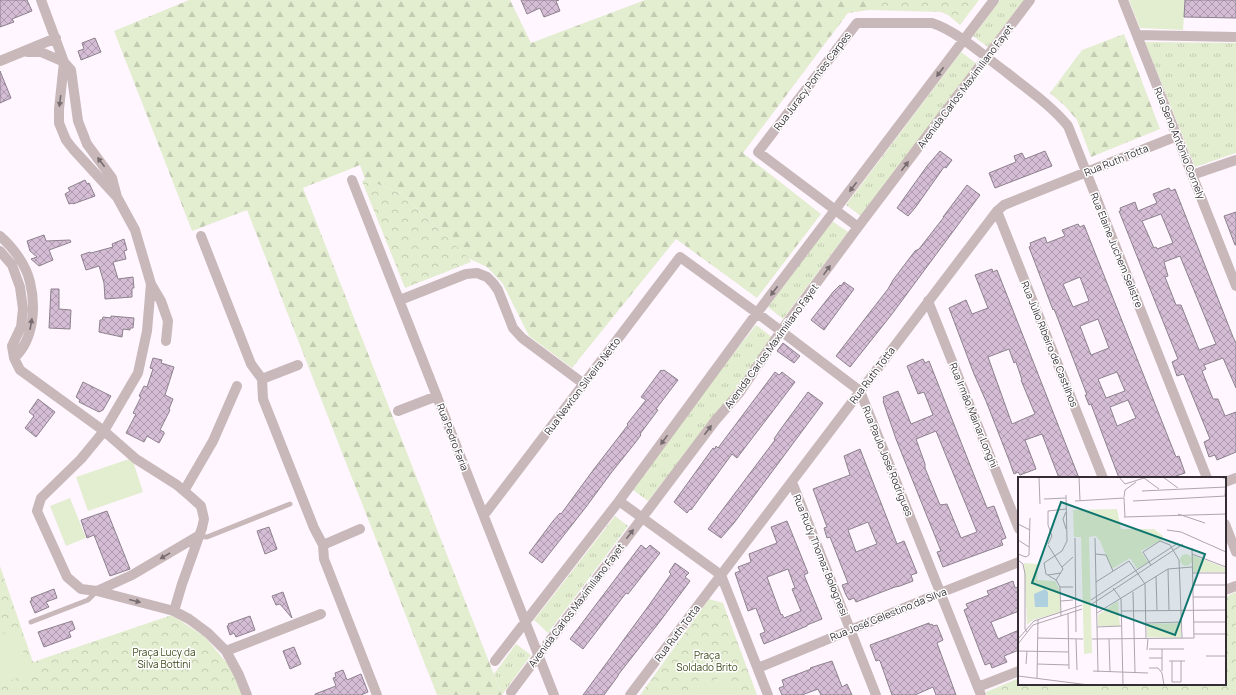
<svg xmlns="http://www.w3.org/2000/svg" width="1236" height="695" font-family="Manrope,sans-serif">
  <style>
    .grass { fill: url(#grass-tufts) }
    .forest { fill: url(#forest-firs) }
    .park { fill: url(#park-crowns) }
    .garden { fill: #e3edd0 }
    .building { fill: url(#building-cross-hatch); stroke: #8d818d; fill-rule: evenodd }
    .lines { fill: none; stroke-linecap: round; stroke-linejoin: round }
    .lane { stroke: #c8b8b9; stroke-width: 5 }
    .street { stroke: #c8b8b9; stroke-width: 10 }
    .oneway { fill: #776c70 }
    .labels { text-anchor: middle; dominant-baseline: central; stroke-width: 3; stroke-linejoin: round; paint-order: stroke }
    .street-label { font-size: 10px; fill: #342e34; stroke: #fff }
    .park-label { font-size: 10px; fill: #424f21; stroke: #fff }
    .inset-road { fill: none; stroke: #aea6ae; stroke-width: 1 }
    .view { fill: #0f766e; fill-opacity: 0.15; stroke: #0f766e; stroke-width: 2 }
    .inset-edge { fill: none; stroke: #342e34; stroke-width: 2 }
  </style>
  <defs>
    <pattern id="grass-tufts" width="24" height="20" patternUnits="userSpaceOnUse"><rect width="24" height="20" fill="#e3edd0"/><path d="M3 7l-1-3M5 7V3M7 7l1-3M15 17l-1-3M17 17v-4M19 17l1-3" fill="none" stroke="#c3ccb3"/></pattern>
    <pattern id="forest-firs" width="22" height="20" patternUnits="userSpaceOnUse"><rect width="22" height="20" fill="#e3edd0"/><path d="M5 1l3.5 6h-7zM16 11l3.5 6h-7z" fill="#c3ccb3"/></pattern>
    <pattern id="park-crowns" width="20" height="18" patternUnits="userSpaceOnUse"><rect width="20" height="18" fill="#e3edd0"/><path d="M2 6a3 3 0 1 1 6 0M12 15a3 3 0 1 1 6 0" fill="none" stroke="#c3ccb3"/></pattern>
    <pattern id="building-cross-hatch" width="8" height="8" patternUnits="userSpaceOnUse"><rect width="8" height="8" fill="#d4bdd5"/><path d="M0 0l8 8M0 8l8-8" fill="none" stroke="#ad9aae"/></pattern>
  </defs>
  <rect width="100%" height="100%" fill="#fff6ff"/>
  <!-- grass -->
  <path class="grass" d="M1000 0H1024L988 47 973 36Z
    M1145 42 1236 43V153L1195 167Z
    M961 52 977 64 861 216 846 205Z
    M832 221 848 232 783 319 768 307Z
    M756 325 772 337 737 388 648 501 633 490 710 383Z
    M615 516 628 526 548 633 534 620Z
    M516 644 531 655 502 695 494 674Z"/>
  <!-- forest -->
  <path class="forest" d="M189 0H510L531 43 645 0H869V10L848 13 743 153 821 214 757 298 676 239 572 368 529 336 503 284 487 267 470 259 400 193 365 179 360 165 303 188 502 695H437L247 210 192 231 114 31Z
    M1124 34 1160 129 1091 157 1077 120 1065 106 1050 93 1082 50Z"/>
  <!-- park -->
  <path class="park" d="M869 0H979L960 25 948 15 941 12 869 10Z
    M365 179 400 193 470 259 471 262 405 288 362 181Z
    M0 566 33 662 172 615 205 637 238 676 244 695H0Z
    M1236 592V695H987L986 692 1019 678V684H1225V597Z
    M709 599 723 603 757 695H640Z"/>
  <!-- garden -->
  <path class="garden" d="M1129 0H1185L1183 30 1140 28Z
    M132 458 143 492 88 511 76 477Z
    M70 498 86 538 66 546 50 506Z
    M15 629 31 673 3 683 0 674V635Z
    M727 675 735 695H675Z
    M1064 684H1089L1093 695H1049L1047 691Z"/>
  <!-- building -->
  <path class="building" d="M0 0H27L32 11 12 19 14 22 0 27Z
    M521 0H559L556 1 560 11 544 17 540 8 527 14Z
    M1185 0H1236V18L1184 17Z
    M95 38 101 52 81 60 78 51 84 49 82 43Z
    M0 71 11 98 0 103Z
    M940 151 952 160 946 168 944 167 915 208 908 216 897 208 927 166Z
    M1045 151 1052 166 995 188 989 173 1016 162 1014 156 1022 153 1025 159Z
    M85 180 87 184 89 183 95 196 73 204V203L69 204 65 194 70 191 68 188Z
    M967 185 980 195 892 314 850 367 836 356 888 289 893 280 915 251 919 249 944 217H943Z
    M1169 188 1171 191 1175 189 1233 337 1236 343V388L1223 358 1204 365 1206 369 1202 371 1213 399H1218L1225 416 1236 412V452L1217 460 1215 455 1209 457 1204 442 1210 439 1184 375 1183 374 1177 376 1172 362 1178 359 1119 211H1121L1120 208 1135 202 1138 211 1157 203 1153 194ZM1161 214 1173 243 1157 249 1156 247 1154 248 1142 221ZM1180 256 1216 344 1199 350 1181 305H1176L1165 277 1168 276 1164 262Z
    M1236 212V245H1235L1224 216Z
    M1078 224 1080 227 1084 225 1176 457 1179 456 1185 473 1170 478H1119L1091 404 1089 405 1085 395H1087L1058 319 1054 309 1053 310 1029 247 1031 246 1030 243 1045 237 1047 243 1065 236 1062 230ZM1080 277 1089 301 1073 307 1063 284ZM1098 319 1109 348 1091 355 1080 326ZM1117 372 1125 391 1106 398 1098 379ZM1128 400 1136 418 1117 426 1110 407Z
    M44 235 46 241 70 240 71 242 49 250 53 260 39 266 31 259 37 257 30 251 27 241Z
    M124 239 127 250 124 251 126 259 113 262 118 279 133 277 134 288H132V297L105 299 104 283 99 266 86 270 81 255 90 252 91 253 113 247 112 244Z
    M992 269 993 272 997 270 1079 478H1059L1042 434 1025 440 1036 469 1020 475 1018 472 1014 474 1009 460 986 401 974 374 949 308 966 300 972 314 988 308 975 275ZM1009 349 1014 363 1016 362 1022 380H1021L1035 414 1012 424 988 357Z
    M844 282 854 289 824 330 811 320 833 292 840 285 841 286Z
    M51 289H59V309L71 310 70 329 49 328Z
    M111 316 134 318 133 328H130V330L123 329 122 337 99 332 100 320H102L103 317 111 318Z
    M783 343 800 356 794 363 777 351Z
    M153 358 162 360 161 363 174 367 165 395 173 399 169 409 170 410 160 430 164 432V434L159 443 147 436 144 442 126 433 136 414 133 413 141 397 139 396 144 386 147 387 153 369 150 368Z
    M923 359 925 363 929 361 987 508 994 506 1006 538 1001 540 1003 545 943 567 937 552 941 551 896 439 883 401H884L883 397 898 391 911 424 933 415 924 392 918 394 907 366ZM936 431 977 532 961 538 947 504 940 505 925 468V464L916 439Z
    M661 370 662 371 664 370 678 380 656 409 658 410 640 434 641 435 635 443 611 473 586 507 542 563 529 553 553 521 560 513 561 514 594 469 628 425 627 424 646 400 641 397Z
    M775 372 779 375 782 372 795 382 737 458 732 454 691 510 690 509 687 513 674 502 713 448 715 449 716 446 718 448Z
    M83 382 111 396 103 410 99 412 79 402 80 400 76 397Z
    M808 392 823 403 734 523 721 538 708 529 775 440 774 439 780 430Z
    M38 399 55 412 36 437 25 428 34 416 29 412Z
    M860 449 897 544 904 541 917 573 911 575 913 581 900 586 895 587 856 602 854 598 849 600 846 595 842 585 848 583 830 537 827 538 824 528 827 527 813 489 850 475 844 456ZM868 522 877 544 856 552 848 530Z
    M107 511 130 569 110 576 94 535 87 538 81 520Z
    M787 521 808 573 804 575 822 619 807 625V626L764 644 760 634 765 632 756 608 748 611 735 573 740 571 738 567 751 562 749 554 777 543 771 527ZM788 569 795 588 792 589 801 611 784 618 782 614 781 615 767 577Z
    M269 527 277 549 265 554 257 531Z
    M641 545 646 549 650 545 660 553 628 594 626 593 583 649 570 639Z
    M675 563 689 573 685 577 690 581 661 620 618 675V676L604 695H583L647 608 671 574 669 572Z
    M1013 581 1015 588 1019 587V611L991 622 998 639 1019 630V650L1004 656 1007 662 992 668 990 663 985 665 964 610 968 608 966 604 989 595 987 591Z
    M54 589 57 598 46 602 49 607 35 613 30 601H32L31 598Z
    M283 592 292 618 280 604 276 605 272 596Z
    M250 616 255 630 236 637 234 633 230 635 227 626 229 625 228 624Z
    M72 621 75 629 69 632 71 637 44 647 38 632Z
    M929 623 930 625 932 624 933 626 937 625 943 640 937 643 956 695H936L933 687 915 695H892L880 661 879 660 876 661 870 645Z
    M294 647 301 664 290 669 283 651Z
    M832 661 842 687 847 684 852 695H821L818 689 802 695H782L779 688 784 686 782 680 811 669 810 668Z
    M343 670 347 680 361 674 368 692 361 695H315V694L336 686 333 678 336 677 335 673Z"/>
  <g class="lines">
    <!-- lane -->
    <path class="lane" d="M198 536 207 537 290 504
      M31 622 88 600 97 591"/>
    <!-- street -->
    <path class="street" d="M41 0 64 62 71 70 78 121 87 144 112 178 117 197 135 230 151 284 147 331 138 373 104 431 81 459 41 498 37 511 67 577 81 589 97 591 174 611 189 619 208 633 226 651 239 675 247 695
      M1123 0 1236 286
      M1137 35 1236 37
      M27 52H41L64 62
      M0 61 56 38
      M64 62 59 109V123L66 140 73 149 116 196
      M1192 175 1236 160
      M352 180 554 695
      M997 211 1103 478
      M858 227 758 152 857 23H932C957 31 984 56 1006 72 1027 89 1051 105 1068 126L1207 478
      M0 236C13 247 26 265 30 282 36 307 34 340 14 358
      M201 236 251 364 262 379 263 399 314 528 323 545 324 559 377 695
      M0 251 12 265 20 287 23 309 21 327 12 346 14 358 20 370 104 431 136 459 177 485 191 497 201 506 204 519 202 528 182 584 174 611
      M151 284 161 301 168 321 166 341
      M400 300 466 274 477 273 487 277 493 283 498 290 513 328 522 338 584 384
      M928 301 1019 529
      M262 379 298 365
      M398 411 437 396
      M792 482 876 695
      M1225 482 1236 478
      M184 491 213 441 237 386
      M619 501 721 575 768 695
      M484 515 680 257 757 313 860 391 981 695
      M1225 524 1236 552
      M323 545 360 529
      M1225 590 1236 586
      M97 591 132 575 198 536
      M226 651 321 614
      M495 661 619 501 757 313 994 0
      M758 668 940 593 1019 562
      M978 687 1019 671
      M511 692 715 421 740 392 781 331 858 227 1030 0
      M630 695 997 211 1004 205 1177 136"/>
  </g>
  <!-- one-way arrows -->
  <defs><path id="oneway-solid" d="M-6-.8H1V-3.2L6.5 0L1 3.2V.8H-6Z"/></defs>
  <g class="oneway">
    <use href="#oneway-solid" transform="translate(940 72) rotate(127)"/>
    <use href="#oneway-solid" transform="translate(60 101) rotate(97)"/>
    <use href="#oneway-solid" transform="translate(101 162) rotate(-127)"/>
    <use href="#oneway-solid" transform="translate(905 166) rotate(-53)"/>
    <use href="#oneway-solid" transform="translate(853 187) rotate(127)"/>
    <use href="#oneway-solid" transform="translate(827 270) rotate(-54)"/>
    <use href="#oneway-solid" transform="translate(774 291) rotate(127)"/>
    <use href="#oneway-solid" transform="translate(31 324) rotate(-80)"/>
    <use href="#oneway-solid" transform="translate(708 430) rotate(-53)"/>
    <use href="#oneway-solid" transform="translate(664 440) rotate(126)"/>
    <use href="#oneway-solid" transform="translate(630 534) rotate(-53)"/>
    <use href="#oneway-solid" transform="translate(165 556) rotate(149)"/>
    <use href="#oneway-solid" transform="translate(135 601) rotate(14)"/>
  </g>
  <g class="labels">
    <!-- street labels -->
    <g class="street-label">
      <text transform="translate(812 81) rotate(-53)">Rua Juracy Pontes Carpes</text>
      <text transform="translate(965 86) rotate(-53)">Avenida Carlos Maximiliano Fayet</text>
      <text transform="translate(1180 143) rotate(68)">Rua Seno Antônio Cornely</text>
      <text transform="translate(1116 160) rotate(-22)">Rua Ruth Totta</text>
      <text transform="translate(1117 250) rotate(68)">Rua Elaine Juchem Selistre</text>
      <text transform="translate(1050 344) rotate(68)">Rua Júlio Ribeiro de Castilhos</text>
      <text transform="translate(771 346) rotate(-54)">Avenida Carlos Maximiliano Fayet</text>
      <text transform="translate(872 375) rotate(-53)">Rua Ruth Totta</text>
      <text transform="translate(582 386) rotate(-53)">Rua Newton Silveira Netto</text>
      <text transform="translate(974 415) rotate(68)">Rua Irmão Mainar Longhi</text>
      <text transform="translate(453 437) rotate(69)">Rua Pedro Faria</text>
      <text transform="translate(888 461) rotate(68)">Rua Paulo José Rodrigues</text>
      <text transform="translate(821 555) rotate(68)">Rua Rudy Thomaz Bolognesi</text>
      <text transform="translate(576 605) rotate(-53)">Avenida Carlos Maximiliano Fayet</text>
      <text transform="translate(888 614) rotate(-22)">Rua José Celestino da Silva</text>
      <text transform="translate(677 633) rotate(-53)">Rua Ruth Totta</text>
    </g>
    <!-- park labels -->
    <g class="park-label">
      <text x="164" y="652">Praça Lucy da<tspan x="164" dy="12">Silva Bottini</tspan></text>
      <text x="707" y="655">Praça<tspan x="707" dy="12">Soldado Brito</tspan></text>
    </g>
  </g>
  <!-- overview -->
  <g transform="translate(1018 477)">
    <rect width="208" height="208" fill="#fff6ff"/>
    <path d="M174 78 208 91V95H175Z" fill="#e3edd0"/>
    <path d="M99 32 103 52H136L145 59 144 63 123 74 130 85 119 92 112 81 94 92 82 64 78 59 71 60 74 176 66 177 63 60H56L55 33ZM162 83a6 6 0 1 1 12 0a6 6 0 1 1-12 0Z" fill="#e3edd0"/>
    <path d="M6 86 20 87 19 103 37 104 42 113V135L15 143 9 148ZM100 124 102 149H80V138ZM163 146V161L129 160V147Z" fill="#e3edd0"/>
    <path d="M27 112 30 115V130H17L16 117Z" fill="#afd1df"/>
    <path class="inset-road" d="M21 0 22 27M61 0 62 23M101 0 107 7 126 1 141 12M145 0 160 11M205 1H208L207 19M124 14 208 10M106 20 107 13 118 5M26 22 48 21M57 24 106 21 107 40M115 24 208 19M48 35 45 42 48 52M160 37 187 46M106 40 208 37M0 47 12 53M149 53 163 55 208 75M57 61 58 155M77 61 80 195M0 63 11 70M30 67 34 59 30 48V34L48 32M30 68 45 92 38 103M0 77 8 80 11 78 12 41M77 77 88 78 95 94M174 77 208 90M0 83 5 87 7 97V152L9 155M133 88 125 75 142 64 152 68 161 83 164 161M44 90 55 80M150 92 151 133M174 96H208M30 98 43 96M138 99 139 133M78 105 111 84 127 107 128 161M175 108H208M42 110H55M95 111 103 122 105 208M115 115 117 195M175 120H208M73 123 160 66M43 124 55 123M74 127 165 67M103 134 208 133M79 136 150 92 174 90M50 137 51 192M43 139 42 110 38 103 28 97 26 86 44 74 49 64 48 18M176 145H208M128 146 164 145M79 150 103 149M176 157H208M20 161 65 162M0 162 16 144 64 128M58 162 59 193M74 162 176 161 174 71M91 162 92 195M0 167 15 148 64 132M131 172H166M144 172V194M129 173 130 161M0 174 51 175M188 179H208M131 181H144M151 184H167M154 184V205H163V184M8 187 9 174M19 187 51 188M131 191H140L144 196 146 208M75 194 130 196M0 199 71 208M19 201 20 143"/>
    <path class="view" d="M43 25 187 77 157 158 14 106Z"/>
    <rect width="208" height="208" class="inset-edge"/>
  </g>
</svg>
